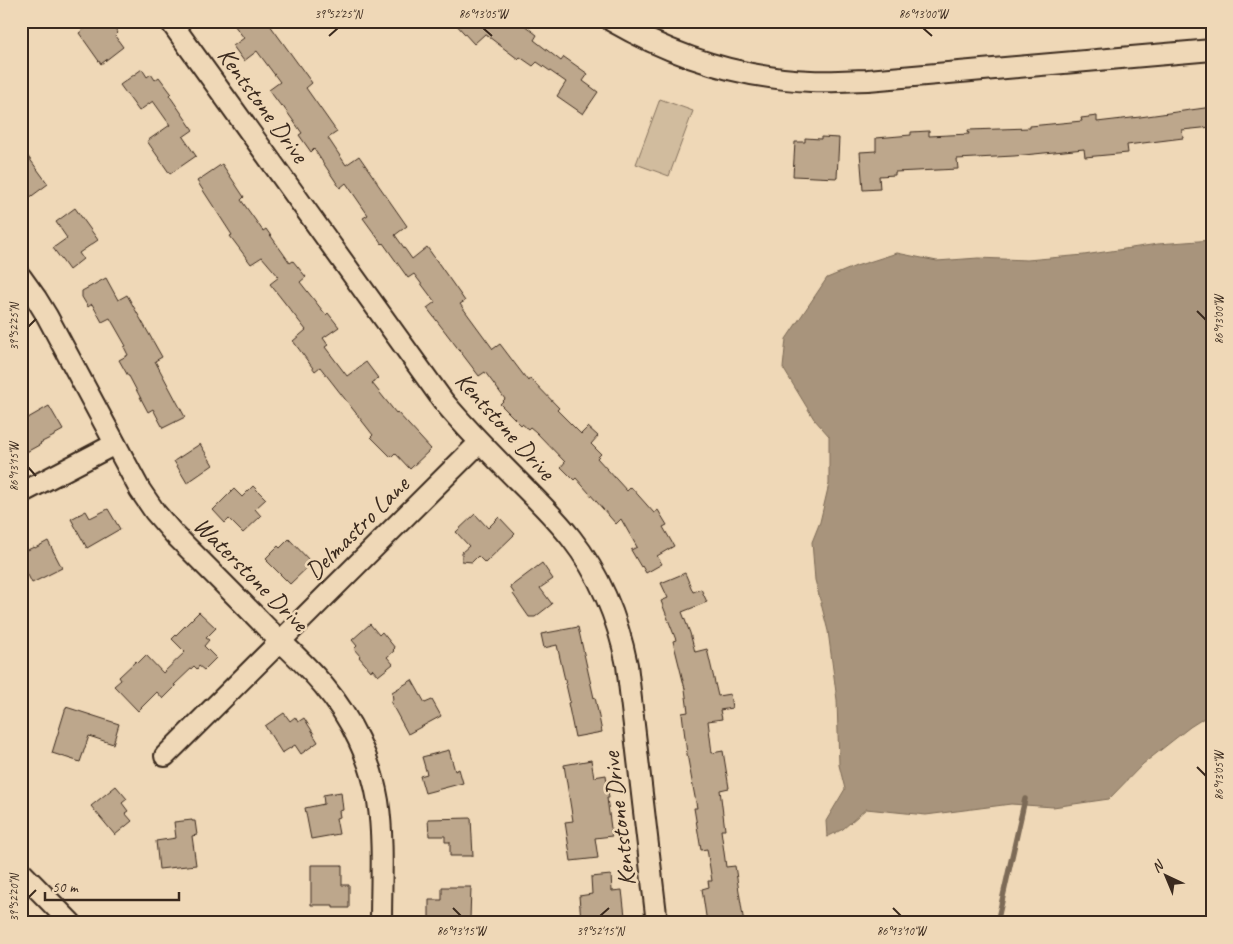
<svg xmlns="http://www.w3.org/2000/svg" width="1233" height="944" font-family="Caveat,sans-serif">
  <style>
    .built { fill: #e0c9aa }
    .green { fill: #d1bc9e; stroke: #86735e }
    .water { fill: #a8947b; stroke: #7c6a56 }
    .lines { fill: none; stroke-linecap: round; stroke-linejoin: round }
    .stream { stroke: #7c6a56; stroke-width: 5.5 }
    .building { fill: #bda78c; stroke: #3b2a1e }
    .minor-casing { stroke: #3b2a1e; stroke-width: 24 }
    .minor { stroke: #efd8b7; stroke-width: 20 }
    .ticks { fill: none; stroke: #3b2a1e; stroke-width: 2 }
    .labels { text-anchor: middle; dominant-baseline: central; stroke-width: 5; stroke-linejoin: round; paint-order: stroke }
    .street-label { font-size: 25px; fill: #3b2a1e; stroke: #efd8b7 }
    .neatline { fill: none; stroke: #3b2a1e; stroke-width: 2 }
    .ticks-label { font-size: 12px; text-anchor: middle; fill: #3b2a1e }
  </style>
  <rect width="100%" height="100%" fill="#efd8b7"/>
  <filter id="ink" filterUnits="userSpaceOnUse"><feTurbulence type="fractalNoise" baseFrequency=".02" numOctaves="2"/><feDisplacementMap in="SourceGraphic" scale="10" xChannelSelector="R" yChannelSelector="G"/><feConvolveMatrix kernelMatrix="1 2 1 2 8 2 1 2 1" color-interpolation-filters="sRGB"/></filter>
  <g filter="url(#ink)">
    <!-- built -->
    <path class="built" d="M21 906 38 923H21Z"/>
    <!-- green -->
    <path class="green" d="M660 99 693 111 669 176 636 164Z"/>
    <!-- water -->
    <path class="water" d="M1212 240V713L1190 727 1143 764 1109 799 1053 807 1011 804 926 815 866 809 843 829 827 837 826 821 845 789 839 765 837 700 828 631 815 580 812 542 820 522 829 484V436L814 419 783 368 786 339 827 278 856 266 897 253 937 261 978 258 1027 260 1084 255 1158 244Z"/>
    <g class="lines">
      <!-- stream -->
      <path class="stream" d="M997 923 1025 799"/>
    </g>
    <!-- building -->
    <path class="building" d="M95 21H110L118 33 115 36 123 47 101 64 79 33Z
      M231 21H267L312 83 306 88 337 132 328 138 346 165 359 156 377 182V183L407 226 395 235 412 259 427 247 465 301 460 304 493 349 500 344 528 381 530 378 559 408 557 410 581 434 588 427 598 436 591 444 601 454 597 458 627 491 631 487 654 513 658 510 667 525 663 527 674 546 657 556 662 564 646 573 642 566 641 567 631 550 637 547 621 519 616 524 576 478 574 480 561 467 565 462 536 432 530 427 528 429 522 424 521 425 500 404 505 399 485 372 479 376 427 308 435 302 414 274 408 278 383 243 382 244 363 218 368 215 346 183 340 188 314 149 311 152 299 135 302 133 282 105 281 106 269 90 280 82 257 51 244 61 233 46 244 38Z
      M453 21H519L537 35 534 40 561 61 564 57 588 74 583 81 598 92 583 114 557 96 566 82 537 62 533 66 520 57 518 59 485 34 474 44Z
      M142 69 147 77 151 74 155 80 159 77 171 93 169 95 193 130 183 137 196 156 170 174 147 141 170 125 153 101 139 111 120 85Z
      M1212 107V127L1182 130 1183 138 1127 145 1128 153 1085 157 1084 149 1014 156 957 159 958 169 895 172V175L879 176 880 189 863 190 860 152 876 151V138L911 135V132L929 131V136L969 134 968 130 1030 128V126L1082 121 1081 118 1097 116V122L1140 117Z
      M821 137 839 138 837 178 793 176 795 142H805V138L821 139Z
      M21 147 48 184 21 204Z
      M222 164 244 197 241 200 263 231 266 229 290 263 293 261 306 277 300 282 326 315 328 313 339 327 323 338 328 345 325 347 347 376 366 362 378 378 372 383 396 413 397 412 431 449 410 469 395 453 391 457 371 437 373 435 320 367 315 371 293 341 306 330 270 284 279 277 262 257 251 264 230 236 232 235 197 181Z
      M75 208 98 240 79 253 83 259 69 270 53 248 67 238 56 222Z
      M106 278 118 300 127 295 162 357 155 361 185 417 163 428 153 409 148 412 129 376H128L119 360 128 355 124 347 126 346 110 318 102 322 92 304 88 307 82 297V291Z
      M49 406 63 430 54 435V436L40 443 41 444 21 455V422Z
      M200 444 213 465 187 483 174 461Z
      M253 486 266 499 255 509 261 516 243 533 229 519 225 523 213 510 234 489 242 497Z
      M108 509 120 529 87 548 71 519 86 511 90 518Z
      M475 514 488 528 499 517 515 534 485 563 478 556 472 562 462 561V552L469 546 456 532Z
      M289 539 312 563 290 584 267 561 268 560 266 558 278 546 280 548Z
      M48 541 62 568 32 583 27 573 21 576V553L34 547 35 548Z
      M542 563 553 579 540 588 552 604 535 617H529L513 594 514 593 510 587Z
      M685 573 693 592 701 589 707 602 682 612 690 633 695 652 707 649 718 696 730 694 732 708 720 710 722 719 708 721 712 753 723 751 729 788 720 790 725 830H721L726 867 735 866 744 923H707L702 889 709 887 708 881H712L707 849 701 850 694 808H697L687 754 682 713 688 712 685 689 673 641 676 640 661 601 668 598 661 583Z
      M199 612 216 628 206 638 209 640 204 646 216 658 204 670 199 666 197 669 194 666 174 685 176 686 163 699 157 692 138 711 114 686 121 680 119 677 136 661 138 663 146 655 163 673 185 652 172 639Z
      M370 624 379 635 382 632 395 648 393 650 394 651 387 657 393 664 378 676 372 669 371 671 359 657 360 656 354 649 357 646 352 640Z
      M578 627 594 698 595 697 602 732 575 737 568 703 570 702 557 645 544 648 541 634Z
      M412 680 425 703 432 700 441 716 408 734 390 701 393 700 392 692Z
      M66 707 119 724 113 744 89 736 80 762 52 753Z
      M284 713 290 721 295 717 298 722 304 718 314 734H313L318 742 301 754 295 745 282 753 265 726Z
      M449 750 455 771 459 769 463 783 425 793 420 776 427 774 422 757Z
      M591 760 594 777 606 775 609 798H607L612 836 595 838 598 858 571 861 565 822 573 821 564 765Z
      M116 786 127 799 122 803 128 811 125 813 132 821 115 835 91 806Z
      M341 792 343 810 339 811 340 817 336 818 339 834 311 839 305 808 324 804 323 795Z
      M471 818 473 856H450V842H445V836H429L428 819Z
      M192 820V821H195L197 835 192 836 196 865 159 869 156 841 176 838 174 822Z
      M311 865H342V885H349V908H333V905H311Z
      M611 875 612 891 622 890 625 916 581 919 579 896 592 894 591 877Z
      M442 887H471L470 919 429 918V900H442Z"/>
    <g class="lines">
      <defs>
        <path id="minor" d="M170 21 444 402C469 432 497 460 525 488 541 504 557 520 571 538 600 575 618 619 627 665L657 923
          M612 21C673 56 740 78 811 81 830 82 849 80 868 80L1212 50
          M21 277 36 298 47 316 140 490 155 512 174 534C205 565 235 595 265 626 285 646 306 664 324 686 351 718 371 759 378 801 384 841 381 883 381 923
          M21 493 115 444
          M165 756 480 442
          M21 872 71 923"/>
      </defs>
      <!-- minor casing -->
      <use href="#minor" class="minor-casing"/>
      <!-- minor -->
      <use href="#minor" class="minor"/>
    </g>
  </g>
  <!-- ticks -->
  <path class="ticks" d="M483 28 492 36M923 28 932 36M329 36 338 28M1197 311 1206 320M28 327 36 319M28 467 36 476M1197 767 1206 776M28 898 36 890M453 908 461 916M893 908 901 916M600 916 609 908"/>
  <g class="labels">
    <!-- street labels -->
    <g class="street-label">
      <text transform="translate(263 105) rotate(54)">Kentstone Drive</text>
      <text transform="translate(505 426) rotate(48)">Kentstone Drive</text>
      <text transform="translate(357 528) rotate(-45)">Delmastro Lane</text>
      <text transform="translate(251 574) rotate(45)">Waterstone Drive</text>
      <text transform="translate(619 819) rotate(-97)">Kentstone Drive</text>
    </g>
  </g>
  <!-- margin -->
  <rect width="1233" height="944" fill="none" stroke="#efd8b7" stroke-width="55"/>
  <!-- north arrow -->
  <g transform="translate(1166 876) rotate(316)" stroke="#efd8b7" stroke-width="4" paint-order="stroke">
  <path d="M0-4L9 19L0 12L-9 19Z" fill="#3b2a1e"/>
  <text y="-8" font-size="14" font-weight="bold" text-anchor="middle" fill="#3b2a1e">N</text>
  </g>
  <!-- scale -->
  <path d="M45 892v8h134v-8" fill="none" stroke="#3b2a1e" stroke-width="2.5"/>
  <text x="52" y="892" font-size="15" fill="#3b2a1e" stroke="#efd8b7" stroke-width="4" paint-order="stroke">50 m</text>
  <rect x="28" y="28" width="1178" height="888" class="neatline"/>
  <g class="ticks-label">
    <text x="338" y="18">39°52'25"N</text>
    <text x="483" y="18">86°13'05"W</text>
    <text x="923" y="18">86°13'00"W</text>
    <text transform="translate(1219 320) rotate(-90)" y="4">86°13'00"W</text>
    <text transform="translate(14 327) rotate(-90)" y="4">39°52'25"N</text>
    <text transform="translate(14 467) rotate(-90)" y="4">86°13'15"W</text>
    <text transform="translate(1219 776) rotate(-90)" y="4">86°13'05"W</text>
    <text transform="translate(14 898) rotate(-90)" y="4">39°52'20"N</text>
    <text x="461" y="935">86°13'15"W</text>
    <text x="600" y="935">39°52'15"N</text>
    <text x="901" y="935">86°13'10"W</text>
  </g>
</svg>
